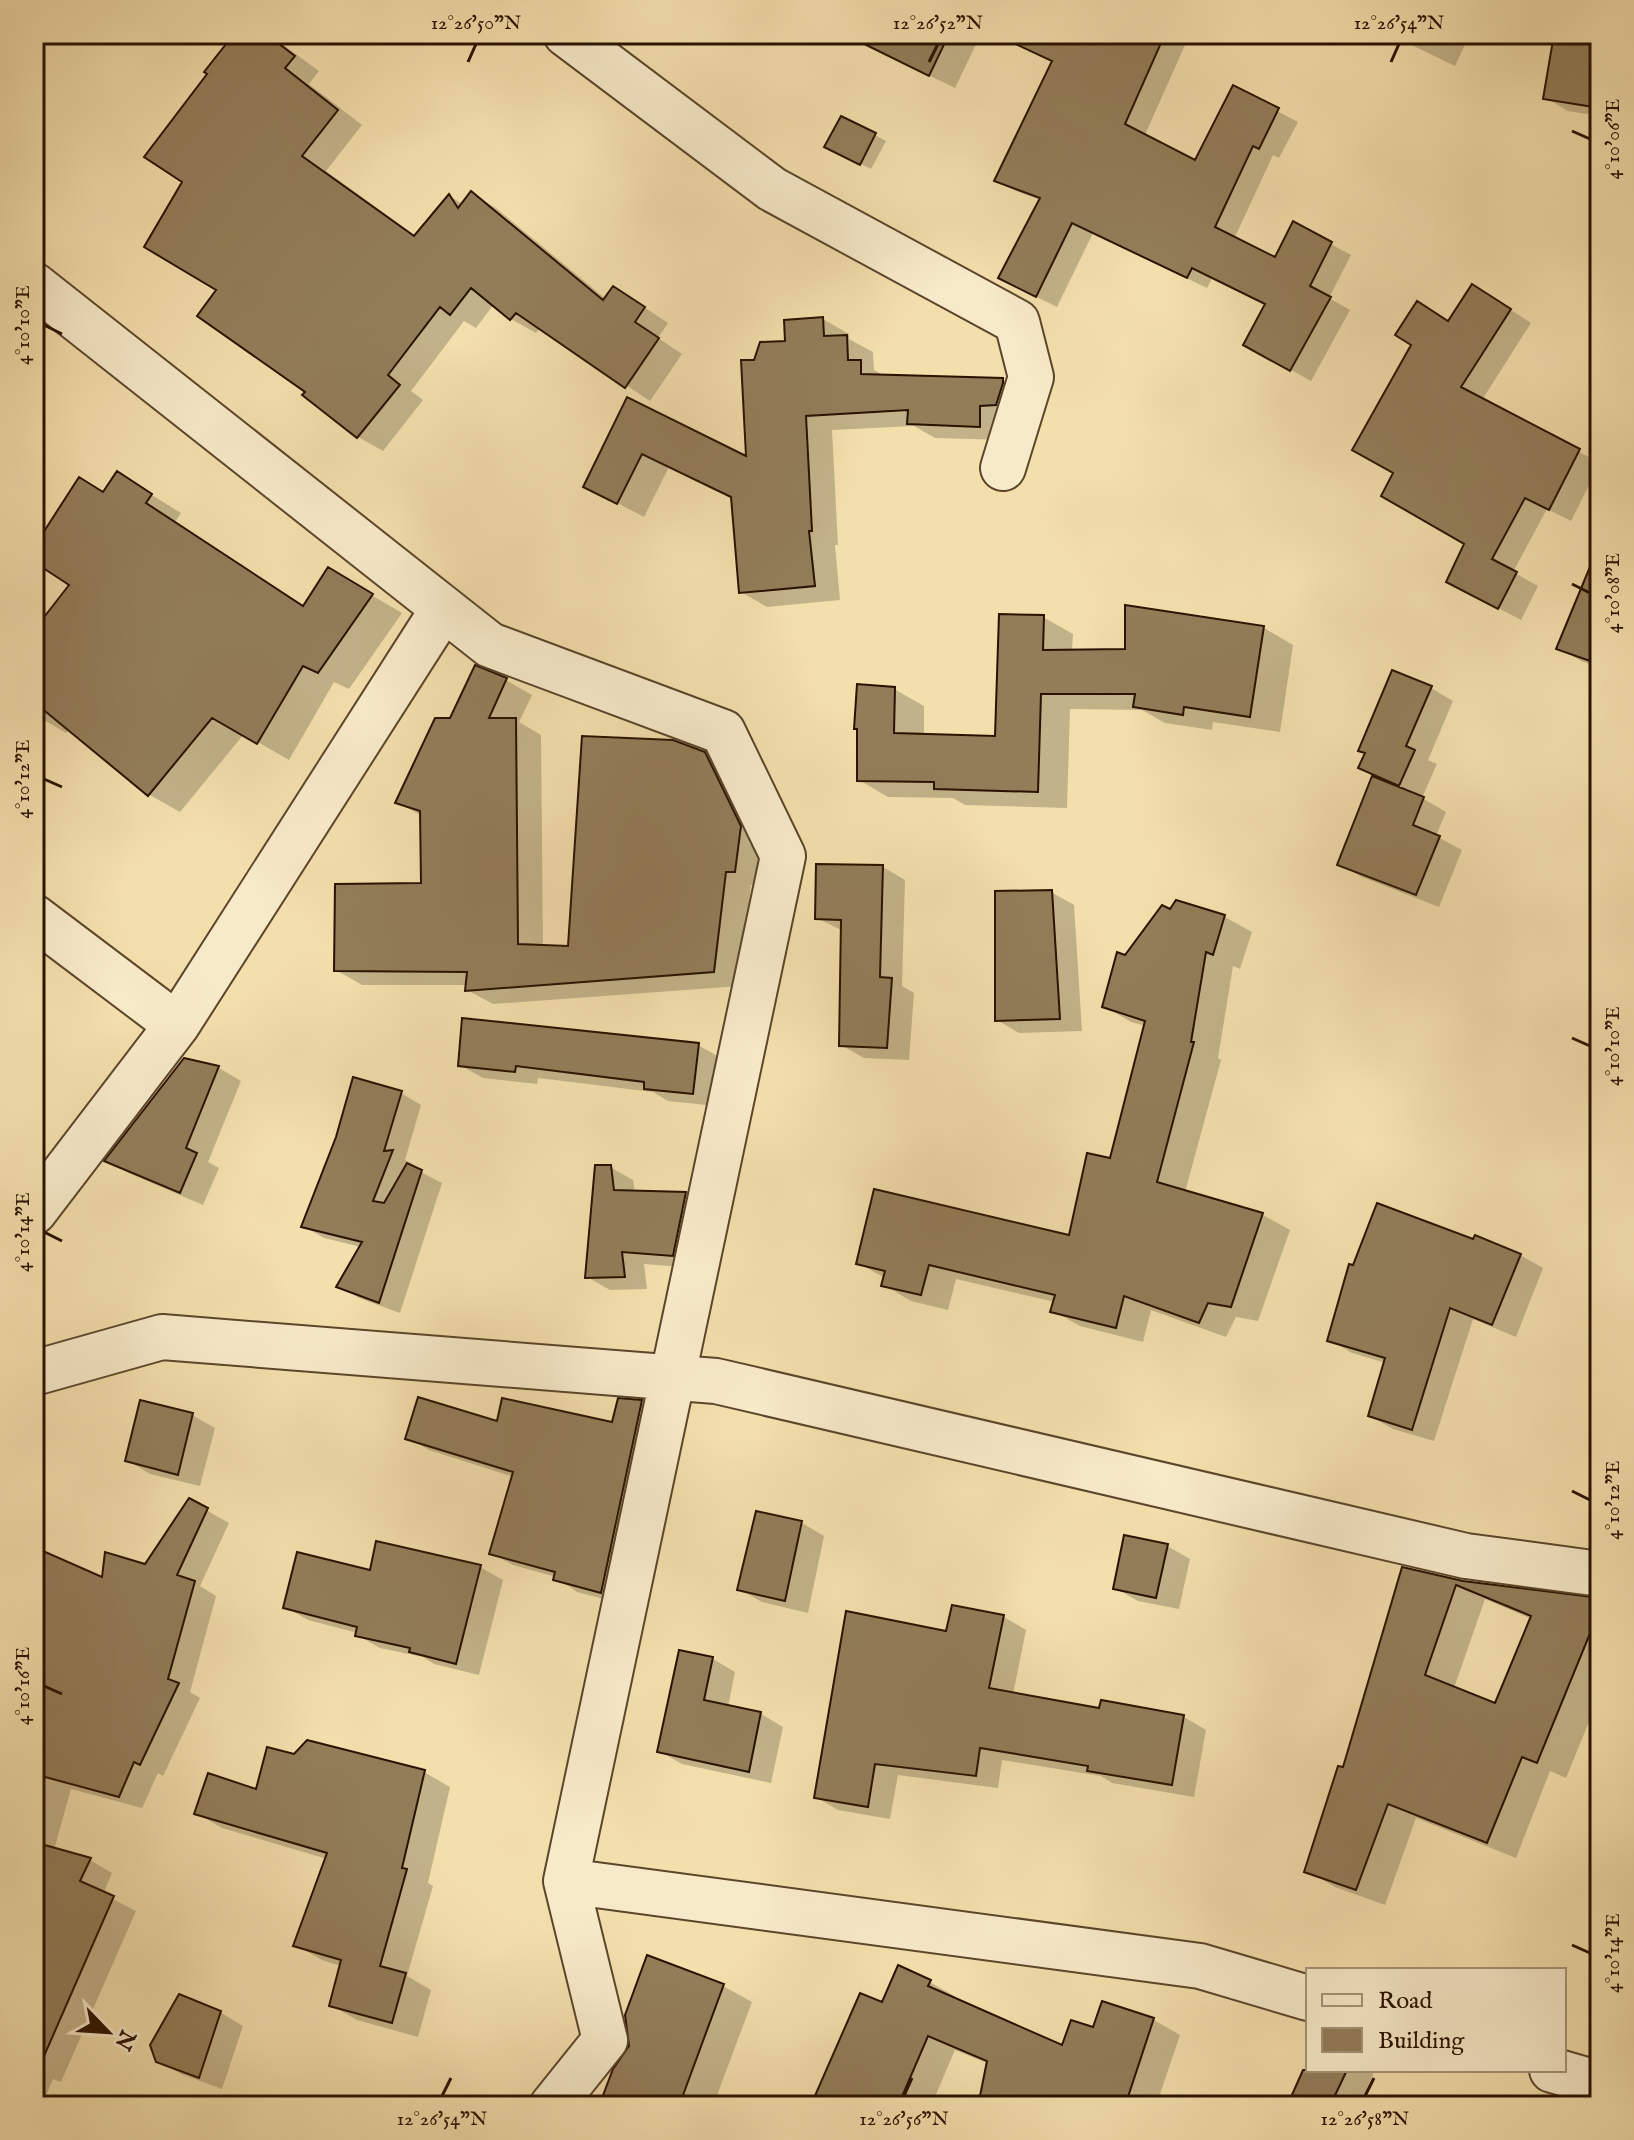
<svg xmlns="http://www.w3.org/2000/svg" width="1634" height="2140" font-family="'IM FELL English',serif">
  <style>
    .shadow { fill: #0003; fill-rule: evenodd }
    .building { fill: #927d59; stroke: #291200; stroke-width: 2; fill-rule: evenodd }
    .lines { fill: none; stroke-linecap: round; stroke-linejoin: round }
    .minor-casing { stroke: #5c452b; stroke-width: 48 }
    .minor { stroke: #f7eac9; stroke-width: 44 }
    .ticks { fill: none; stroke: #291200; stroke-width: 3 }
    .neatline { fill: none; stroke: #291200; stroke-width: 3 }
    .ticks-label { font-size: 20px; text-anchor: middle; fill: #291200 }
  </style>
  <rect width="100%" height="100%" fill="#f3dfac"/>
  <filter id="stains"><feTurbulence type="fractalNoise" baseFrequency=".0025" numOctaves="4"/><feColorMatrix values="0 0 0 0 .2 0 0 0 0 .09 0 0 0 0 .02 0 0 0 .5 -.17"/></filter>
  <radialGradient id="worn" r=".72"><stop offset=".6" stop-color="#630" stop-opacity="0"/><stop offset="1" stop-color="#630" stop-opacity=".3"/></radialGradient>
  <!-- shadow -->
  <path class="shadow" d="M237 34H268L319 71 309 84 362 125 326 171 416 236 449 196 463 204 472 194 496 208 606 299 638 303 668 323 658 338 682 354 650 401 540 328 536 333 511 319 494 304 476 328 464 321 411 391 423 400 383 451 358 437 307 392 219 290 184 181Z
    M858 34H981L955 88 881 52 856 38Z
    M1037 34H1190L1144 137 1195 163 1234 88 1298 122 1279 158 1273 155 1234 239 1276 259 1294 224 1351 255 1329 298 1350 310 1311 381 1245 344 1267 305 1212 278 1207 288 1093 233 1057 307 1021 289 1041 200 1016 191 996 180 1054 62 1030 49Z
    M1389 34H1470L1455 66Z
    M1556 34H1600V116L1568 111 1546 98Z
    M842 118 886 141 871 169 838 152Z
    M1494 299 1531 323 1482 400 1600 463 1571 521 1547 509 1513 572 1538 586 1521 620 1470 593 1467 543 1396 473 1450 323Z
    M823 319 849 334V339L873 352 874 370 886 377 1002 380 1028 395 1005 440 935 438 914 426 832 430 838 545H835L840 600 767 607 741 592 733 498 669 467 644 517 585 486 628 400 748 459 756 362Z
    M118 474 181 513 175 522 304 607 328 570 402 613 349 689 334 682 289 760 244 734 180 812 150 795 70 729 66 733 34 714V633L72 584 34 560V551L105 494Z
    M1578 602 1600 611V668L1581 661 1559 648Z
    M1127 608 1264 628 1293 645 1280 732 1213 722 1212 730 1165 723 1142 710 1070 709 1067 808 965 805 953 798 888 797 859 780 894 689 924 706V736L997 738 1043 617 1073 634 1072 651H1127Z
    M506 680 532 695 519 722 541 735 543 947 570 948 704 754 731 769 766 842 761 886 751 885 740 986 493 1004 467 990 468 985H362L336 970 423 885 422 816 397 802 451 720Z
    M1431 688 1453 701 1428 760 1437 764 1422 798 1446 812 1436 836 1462 850 1439 907 1362 877 1339 864 1374 776 1360 768 1367 754Z
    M883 867 905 880 902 986 914 993 909 1060 864 1058 841 1045 843 931 817 918Z
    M1051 892 1074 905 1082 1031 1019 1033 997 1020Z
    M1177 903 1225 917 1252 932 1240 969 1233 966 1218 1058 1221 1060 1185 1192 1263 1215 1290 1230 1258 1321 1236 1317 1226 1337 1151 1310 1143 1342 1080 1326 1053 1311 1055 1302 956 1279 948 1310 911 1301 884 1285 885 1278 858 1263 1070 1238 1111 1161 1146 1026 1131 1022 1104 1006 1126 957Z
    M698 1045 721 1058 716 1106 668 1101 653 1092 538 1078 537 1084 483 1078 460 1065Z
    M184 1060 219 1068 241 1081 208 1162 219 1168 203 1205 129 1173 107 1161Z
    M401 1093 421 1105 405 1160 412 1164 411 1167 442 1183 400 1313 359 1298 339 1286 361 1247 324 1238 303 1226Z
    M610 1167 633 1180 635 1192 686 1194 708 1207 695 1268 644 1264 647 1289 610 1290 587 1277Z
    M1520 1255 1543 1268 1516 1337 1473 1319 1434 1441 1393 1429 1370 1416 1386 1363 1352 1353 1330 1340Z
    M620 1400 642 1402 663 1414 623 1604 577 1592 556 1577 513 1565 491 1553 514 1477 429 1450 408 1438 499 1424 614 1425Z
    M192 1415 215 1428 200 1486 150 1474 127 1460Z
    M190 1501 229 1523 200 1586 216 1596 190 1692 200 1698 163 1776 158 1773 142 1808 71 1789 54 1850 90 1860 112 1873 103 1894 136 1911 61 2082 53 2079 42 2106H34V1549L103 1580 146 1566Z
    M802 1523 824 1536 808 1613 762 1602 739 1589Z
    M1167 1546 1190 1559 1179 1609 1138 1601 1115 1588Z
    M480 1567 503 1580 479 1675 434 1664 423 1657 380 1648 357 1635 358 1633 308 1620 285 1607 371 1573Z
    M1403 1569 1462 1583 1600 1599V1695L1566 1778 1550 1771 1516 1858 1416 1818 1385 1905 1335 1887 1307 1871 1344 1770ZM1485 1599 1532 1619 1496 1705 1454 1688Z
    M953 1607 1004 1617 1026 1630 1013 1694 1101 1710 1102 1702 1184 1717 1206 1730 1194 1797 1112 1783 1101 1776 1002 1760 998 1788 898 1775 890 1819 838 1810 816 1797 948 1633Z
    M713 1659 735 1672 728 1707 761 1714 783 1727 771 1783 682 1764 659 1751Z
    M295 1756 424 1772 450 1787 428 1883 433 1886 407 1976 431 1990 418 2037 357 2020 331 2005 341 1966 322 1960 296 1945 327 1859 222 1828 196 1813 257 1791Z
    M648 1958 723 1986 752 2002 713 2106H602L631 2047Z
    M930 1982 956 1997 955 2000 1063 2048 1094 2030 1103 2004 1154 2020 1180 2035 1160 2094 1190 2106H980L989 2064 955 2050 931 2106H819L883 2005Z
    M220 2012 243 2026 222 2089 181 2074 158 2061Z
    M1308 2063V2070H1375L1359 2106H1293Z"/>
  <!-- building -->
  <path class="building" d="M234 34H266L295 56 285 68 338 110 302 156 414 236 449 194 458 208 471 191 603 300 613 286 645 307 635 322 659 338 625 388 516 313 510 320 471 288 450 315 440 307 388 375 400 385 357 438 302 395 305 392 197 316 216 290 144 247 182 182 144 157 207 74 204 72Z
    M844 34H949L929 76Z
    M994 34H1165L1125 124 1195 160 1233 85 1279 108 1259 149 1253 146 1215 227 1275 257 1293 221 1332 242 1310 286 1331 297 1290 371 1243 345 1265 304 1192 268 1187 278 1072 223 1036 297 998 278 1040 198 994 181 1052 61Z
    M1554 34H1600V108L1543 99Z
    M841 116 876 133 860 165 824 147Z
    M1472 284 1511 309 1461 387 1580 449 1549 510 1525 498 1492 559 1517 572 1498 609 1446 582 1464 544 1381 496 1393 473 1352 450 1411 345 1395 335 1417 301 1448 321Z
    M823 317 824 336 847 335 848 360H861V374L1003 378V383L996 405 980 406V427L907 424 908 410 806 416 812 531H809L815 586 739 593 731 497 642 454 617 504 583 487 627 397 746 456 741 360H754L760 342 785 341 784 320Z
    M117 471 152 494 146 503 303 606 328 567 373 594 318 673 303 666 257 744 212 718 148 796 34 702V630L69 585 34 562V547L79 477 103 492Z
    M1599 545 1600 638 1590 661 1556 649Z
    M1125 605 1264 626 1250 717 1184 707 1183 715 1133 707 1135 694H1041L1038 792 934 789V782L857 781V729H854L857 684 895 687 894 733 995 736 999 614 1044 615 1043 650 1125 649Z
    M475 665 507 678 489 718H516L518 944 568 946 582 736 673 740 705 752 741 826 735 872H726L714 972 465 991 467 972 334 971 335 884 421 883 420 811 395 803 435 718H450Z
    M1392 670 1432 686 1406 746 1415 750 1399 786 1358 768 1365 753 1358 751Z
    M1372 776 1424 797 1413 825 1440 836 1416 895 1337 865Z
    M816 864 883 865 880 977 892 978 887 1048 839 1046 841 920 815 919Z
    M1052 890 1060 1019 995 1021V891Z
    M1176 900 1225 915 1213 955 1206 952 1191 1042H1194L1157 1182 1263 1213 1231 1307 1208 1303 1199 1323 1124 1296 1116 1328 1050 1312 1055 1295 929 1265 921 1295 881 1286 885 1271 856 1264 874 1189 1069 1235 1087 1153 1110 1158 1145 1021 1102 1007 1117 952 1125 955 1162 905 1170 909Z
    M462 1018 699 1043 693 1094 644 1089V1082L516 1066 515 1072 458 1066Z
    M184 1058 219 1066 186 1148 197 1153 180 1193 104 1161Z
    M353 1077 402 1091 384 1151 393 1150 373 1201 384 1203 407 1163 422 1170 379 1303 336 1287 362 1242 301 1227 336 1137Z
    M595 1165H611L614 1190 686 1192 673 1256 622 1252 625 1277 585 1278Z
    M1377 1203 1473 1239 1475 1235 1521 1254 1492 1325 1450 1308 1412 1430 1368 1416 1385 1358 1327 1341 1349 1264 1353 1265Z
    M418 1397 497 1421 502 1398 612 1422 618 1398 642 1400 601 1593 553 1580 555 1572 489 1554 513 1472 405 1439Z
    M140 1400 193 1413 178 1475 125 1461Z
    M189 1498 208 1508 177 1575 195 1581 168 1679 179 1683 140 1765 134 1762 119 1797 34 1774V1547L102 1577 105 1552 145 1564Z
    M756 1511 802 1521 785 1601 737 1590Z
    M1124 1535 1168 1544 1156 1598 1113 1589Z
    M376 1541 481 1565 456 1664 409 1652 410 1648 355 1636 357 1627 283 1608 297 1552 370 1570Z
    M1402 1567 1463 1581 1600 1598V1609L1537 1763 1522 1757 1487 1843 1388 1804 1356 1890 1304 1872 1338 1766 1343 1767ZM1456 1585 1531 1616 1495 1703 1425 1675Z
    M952 1605 1004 1615 989 1688 1099 1708 1101 1700 1184 1715 1172 1785 1087 1771 1088 1766 980 1748 976 1776 875 1764 868 1807 814 1798 846 1611 946 1631Z
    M679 1650 713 1657 704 1700 761 1712 749 1772 657 1752Z
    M307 1740 425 1770 402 1868 407 1869 380 1966 406 1973 392 2023 329 2006 341 1960 293 1946 327 1853 194 1814 208 1773 256 1789 267 1747 294 1754Z
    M34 1842 91 1858 80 1881 114 1896 34 2079Z
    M647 1955 724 1984 679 2106H599L613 2069 629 2046 625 2015Z
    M898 1965 931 1980 928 1986 1062 2045 1071 2020 1093 2027 1102 2001 1154 2018 1125 2106H978L987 2061 928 2036 898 2106H834L814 2098 860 1993 882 2002Z
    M179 1994 221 2011 199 2078 156 2062 150 2045Z
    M1303 2070H1347L1330 2106H1287Z"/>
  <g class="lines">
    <defs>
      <path id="minor" d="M566 34 772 189 1017 322 1031 377 1003 468
        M34 285 490 645 723 732 783 856 566 1881 605 2040 552 2106
        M34 917 177 1025
        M34 1212 177 1025 443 609
        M34 1373 162 1337 716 1381 1466 1556 1600 1574
        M566 1881 1200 1966 1308 1998
        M1552 2070 1600 2084"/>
    </defs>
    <!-- minor casing -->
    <use href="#minor" class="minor-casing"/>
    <!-- minor -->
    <use href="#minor" class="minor"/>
  </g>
  <!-- ticks -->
  <path class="ticks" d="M468 62 476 44M929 62 938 44M1391 62 1399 44M1572 131 1590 139M44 325 62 334M1572 584 1590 593M44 779 62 787M1572 1038 1590 1046M44 1232 62 1241M1572 1491 1590 1500M44 1686 62 1694M1572 1945 1590 1953M442 2096 451 2078M904 2096 912 2078M1365 2096 1374 2078"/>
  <!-- margin -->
  <rect width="1634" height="2140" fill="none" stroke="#f3dfac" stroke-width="88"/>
  <!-- legend -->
  <rect x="1306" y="1968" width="260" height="104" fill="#f7eac9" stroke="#a59479" stroke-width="2"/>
  <rect x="1322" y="1994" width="40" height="12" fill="#f7eac9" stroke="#a59479" stroke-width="2"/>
  <text x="1378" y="2008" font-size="24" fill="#291200">Road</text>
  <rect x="1322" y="2028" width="40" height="24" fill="#927d59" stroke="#a59479" stroke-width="2"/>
  <text x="1378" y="2048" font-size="24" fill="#291200">Building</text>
  <!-- north arrow -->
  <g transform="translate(108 2032) rotate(115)" stroke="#f7eac9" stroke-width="6" paint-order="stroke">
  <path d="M0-6L14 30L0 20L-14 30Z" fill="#291200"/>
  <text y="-12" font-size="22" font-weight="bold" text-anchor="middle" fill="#291200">N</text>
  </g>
  <rect x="44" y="44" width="1546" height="2052" class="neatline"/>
  <g class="ticks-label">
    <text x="476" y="29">12°26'50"N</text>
    <text x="938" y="29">12°26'52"N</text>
    <text x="1399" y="29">12°26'54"N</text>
    <text transform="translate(1612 139) rotate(-90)" y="7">4°10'06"E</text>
    <text transform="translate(22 325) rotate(-90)" y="7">4°10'10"E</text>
    <text transform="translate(1612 593) rotate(-90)" y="7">4°10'08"E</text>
    <text transform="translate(22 779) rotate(-90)" y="7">4°10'12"E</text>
    <text transform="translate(1612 1046) rotate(-90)" y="7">4°10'10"E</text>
    <text transform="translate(22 1232) rotate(-90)" y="7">4°10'14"E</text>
    <text transform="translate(1612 1500) rotate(-90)" y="7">4°10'12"E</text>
    <text transform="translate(22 1686) rotate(-90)" y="7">4°10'16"E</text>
    <text transform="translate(1612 1953) rotate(-90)" y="7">4°10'14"E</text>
    <text x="442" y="2125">12°26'54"N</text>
    <text x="904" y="2125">12°26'56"N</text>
    <text x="1365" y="2125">12°26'58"N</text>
  </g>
  <rect width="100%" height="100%" filter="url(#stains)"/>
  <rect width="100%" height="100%" fill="url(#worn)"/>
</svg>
